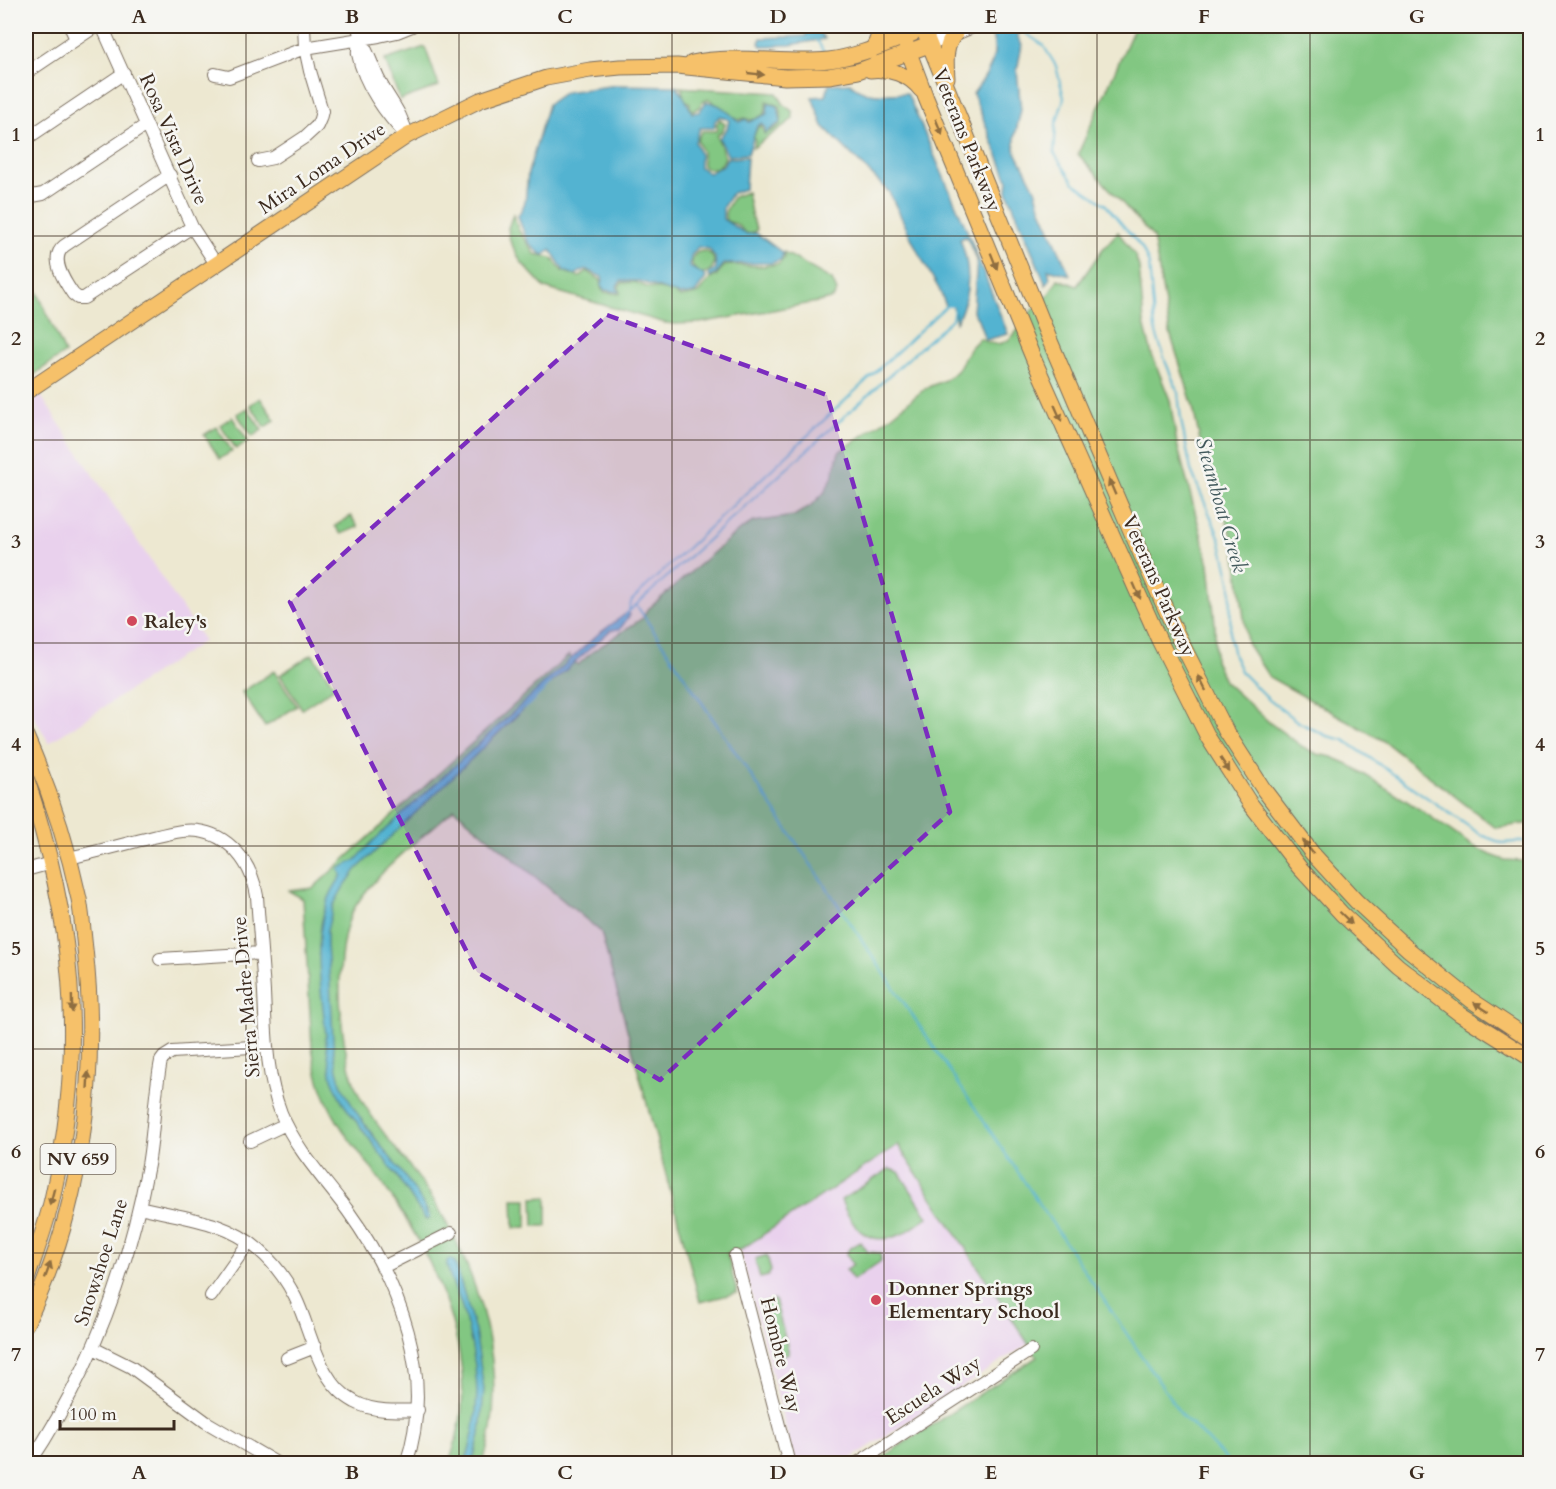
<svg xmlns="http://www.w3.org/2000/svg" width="1556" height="1489" font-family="Cardo,serif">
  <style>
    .built { fill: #e9d1ed }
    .green { fill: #82c782; stroke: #5e7850; stroke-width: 1.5 }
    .water { fill: #52b3d1; stroke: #466e78; stroke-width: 1.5 }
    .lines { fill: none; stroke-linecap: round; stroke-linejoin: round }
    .stream { stroke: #52b3d1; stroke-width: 2 }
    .minor-casing { stroke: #796c5d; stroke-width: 14 }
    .major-casing { stroke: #796c5d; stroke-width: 17 }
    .minor { stroke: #fff; stroke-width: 12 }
    .major { stroke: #f6c16b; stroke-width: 15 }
    .oneway { fill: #8f6e41 }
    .marked { fill: #7b2cbf; fill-opacity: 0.2; stroke: #7b2cbf; stroke-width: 4.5; stroke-dasharray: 12 8; stroke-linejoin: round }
    .grid { fill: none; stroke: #3b2a1e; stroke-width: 1.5; stroke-opacity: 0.55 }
    .poi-dot { fill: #d1495b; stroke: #f6f6f2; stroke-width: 2 }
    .labels { text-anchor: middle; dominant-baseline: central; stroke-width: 5; stroke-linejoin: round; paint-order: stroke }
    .shield { fill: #f6f6f2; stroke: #73675e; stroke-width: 1.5 }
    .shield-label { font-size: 18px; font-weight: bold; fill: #3b2a1e }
    .street-label { font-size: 20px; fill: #3b2a1e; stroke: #f6f6f2 }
    .poi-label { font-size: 20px; font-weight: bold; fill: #3b2a1e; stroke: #f6f6f2; text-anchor: start }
    .water-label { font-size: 21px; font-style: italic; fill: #435a5d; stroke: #f6f6f2 }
    .neatline { fill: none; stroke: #3b2a1e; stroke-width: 2 }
    .grid-label { font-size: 20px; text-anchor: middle; font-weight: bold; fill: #3b2a1e }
  </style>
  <rect width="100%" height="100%" fill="#f6f6f2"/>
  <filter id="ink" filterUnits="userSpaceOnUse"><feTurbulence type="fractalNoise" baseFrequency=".0167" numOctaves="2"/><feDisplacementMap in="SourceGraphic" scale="12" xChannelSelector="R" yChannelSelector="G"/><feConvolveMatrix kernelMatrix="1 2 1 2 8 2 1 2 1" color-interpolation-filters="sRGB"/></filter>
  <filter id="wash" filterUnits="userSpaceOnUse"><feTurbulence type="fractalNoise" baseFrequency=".008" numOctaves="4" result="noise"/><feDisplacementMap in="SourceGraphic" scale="24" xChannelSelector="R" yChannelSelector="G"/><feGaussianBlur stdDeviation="1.35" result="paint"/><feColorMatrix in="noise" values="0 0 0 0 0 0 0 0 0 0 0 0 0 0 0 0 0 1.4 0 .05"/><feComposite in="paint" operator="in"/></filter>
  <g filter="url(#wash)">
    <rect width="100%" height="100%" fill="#ede8d1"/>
    <!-- built -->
    <path class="built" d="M41 396 204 641 49 743 26 703V407Z
      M898 1145 1028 1344 844 1463H795L740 1250Z"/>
    <!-- green -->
    <path class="green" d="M1135 26H1530V823L1496 828 1382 740 1269 677 1247 643 1235 545 1202 450 1192 403 1170 333 1153 237 1078 154Z
      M425 47 439 86 400 100 385 60Z
      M678 87 777 93 784 105 792 111 793 119 753 148 755 140 753 137 758 127 762 125 764 134C783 125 783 125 780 106L767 101 765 114 756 119 750 120 745 118 738 120 709 99 702 102 700 107 693 111 690 108V103L684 99 682 88Z
      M720 119 725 124 723 130 717 136 725 157C722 167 712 172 703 166L702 152 697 140 702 131H716L718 129 716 125Z
      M747 192 752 218 757 230 750 234 746 233 736 224 726 221C723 209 729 206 733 197Z
      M513 214 519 231 535 254 552 258 562 271 580 277 587 271 601 280V288L604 292 620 294 619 286 622 283 635 282 647 287 671 291 680 297 692 295 698 293 710 279 716 276 723 267 727 265 763 266 779 264 784 258V252L832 280 837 291 833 298 823 301 700 323 675 324 665 323 545 288 521 262 510 241 508 228Z
      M1118 232 1135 255 1139 267 1144 323 1152 355 1170 400 1177 444 1209 564 1215 624V660L1224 681 1270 723 1303 747 1317 754 1332 757 1348 764 1421 810 1471 845 1491 855 1505 860 1523 861 1530 860V1463H873L1037 1357 898 1145 740 1250 727 1253 737 1293 700 1302 601 932 454 809C422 838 377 871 355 907 330 947 339 1056 360 1097 379 1132 409 1162 431 1196 479 1272 512 1375 483 1463H449C455 1445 461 1426 462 1406 468 1333 428 1248 387 1190 367 1160 340 1133 326 1099 318 1082 315 1065 312 1047L303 899 289 891 313 888 569 655 578 665 592 652 644 617 646 611 737 532 753 522 794 516 812 505 824 493 832 478 839 452 890 417 926 388 945 380 957 371 970 348 980 338C1007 356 1018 329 1031 312 1035 307 1041 304 1045 299 1050 293 1054 286 1058 279L1077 286 1102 250Z
      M692 262a11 11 0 1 1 22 0a11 11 0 1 1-22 0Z
      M26 267 65 353 26 380Z
      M260 398 275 420 265 427 250 405Z
      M247 408 262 430 252 437 237 414Z
      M232 417 248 441 236 449 220 425Z
      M216 427 232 451 220 459 204 435Z
      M351 516 358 527 341 534 335 526Z
      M312 654 335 687 302 709 280 675Z
      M274 671 297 706 265 727 242 692Z
      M889 1169 899 1172 928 1217C919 1223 909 1232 899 1235 867 1248 851 1226 841 1200Z
      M547 1197V1226H534L533 1198Z
      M513 1199H527V1227L514 1228Z
      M860 1242 868 1252 880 1253 881 1261 853 1280 846 1270 853 1264 846 1254 849 1249Z
      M767 1255 771 1271 768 1276 760 1278 755 1259Z
      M775 1300 789 1353 777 1357 762 1303Z"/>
    <!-- water -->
    <path class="water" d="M802 26H814L825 39 790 45 761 46 759 43 761 38 806 36V28Z
      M1003 26H1026L1017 36 1022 45 1017 71 1021 110 1015 136V150L1036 191 1040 207 1070 275 1048 269 1050 279 1046 285 1007 191 1008 180 973 94C989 71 1001 57 990 29Z
      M850 83C865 98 887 94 907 93L966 228 1008 334 985 340 978 319 973 312 977 260 966 236 960 239C971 267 971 295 956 322L953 306H946L939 289 919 254 889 192 823 126 812 97 826 96 829 84Z
      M617 85 676 86C682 92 688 104 692 113L699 112 706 102C720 102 729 113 739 122L746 119 749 122 767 114 768 103 778 106 781 122 765 133V128L762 123 757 126 748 154 728 156 719 138 727 129 729 120 720 116 715 121 714 128H700L695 142 700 155V167L709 173 723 165 727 158 747 157 745 189 732 193 723 207V219L746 234 756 233 783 253 781 260 771 263 724 264 717 273 710 278 708 274 716 269 715 257 709 249 698 247 691 256 690 267 704 275 706 278 695 293 680 295 639 281H621L617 286 619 292 604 290 601 285 603 281 602 277 586 269 575 275 564 271 551 250 544 255C528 249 523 231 518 216L525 203 528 173 548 104 565 92Z
      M628 612 630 615 620 629 611 630 540 693 356 870 343 888 333 906 327 931V946C329 969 331 992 332 1015 333 1041 333 1069 345 1092 368 1138 409 1172 430 1218L426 1220 396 1175 342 1102 332 1079 325 1037 326 1036C321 984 307 922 341 877V873L338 869 356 860 372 842 597 635Z
      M450 1259 455 1262 475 1331 484 1389 480 1435 472 1463H465C484 1410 478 1357 461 1304 458 1294 445 1270 447 1261Z"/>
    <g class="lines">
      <!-- stream -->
      <path class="stream" d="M1018 26 1019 29 1043 45 1056 66 1064 98 1056 124 1054 153 1074 183 1105 204 1142 248 1149 264 1155 330 1166 363 1178 392 1181 420 1191 470 1220 539 1228 572 1231 586 1230 637 1234 656 1242 673 1268 699 1298 722 1327 736 1344 740 1481 835 1502 843 1530 841
        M816 38 825 54
        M637 606 1182 1416 1203 1435 1230 1464
        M629 609 632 600 946 306H953
        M626 614 952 319 954 309
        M525 708 551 683"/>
    </g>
  </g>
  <g filter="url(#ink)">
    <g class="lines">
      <defs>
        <path id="minor" d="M70 26 76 39
          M102 26 192 227 216 264
          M358 26C359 30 360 35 360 40 359 45 357 49 358 54 364 84 386 115 407 136
          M360 39C368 52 372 65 378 78 388 99 402 112 407 136
          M929 45 975 26
          M26 73 96 26
          M215 74 229 77 305 48 379 36 397 32 412 26
          M26 139 124 73
          M258 161 273 158 305 137 317 126 320 119 322 111 310 71 305 48 304 26
          M170 175 64 246C49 258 64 281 73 294L78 298H84L192 227
          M26 191 32 196 43 194 146 125
          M69 858C91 853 114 847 137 841 151 838 167 833 182 831 223 826 251 859 257 896 259 928 262 960 264 992 266 1034 266 1074 281 1113 296 1150 325 1180 348 1211 400 1283 436 1376 406 1464
          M26 870 51 863
          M160 959 261 953
          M250 1141 286 1124
          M140 1207C181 1218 225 1220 259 1250 273 1262 286 1279 295 1297 312 1331 317 1382 355 1402 373 1412 397 1411 418 1410
          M735 1256 789 1464
          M383 1267 451 1233
          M211 1296 249 1242
          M93 1348 131 1367 206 1422 278 1464
          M287 1358 315 1347
          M29 1464C90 1373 128 1272 148 1165 154 1131 154 1096 161 1061L164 1057 172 1052 266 1046
          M856 1464 1031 1350"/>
        <path id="major" d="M899 26 926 98 1034 360 1159 640 1209 739 1249 802 1299 867 1342 914 1398 966 1460 1014 1530 1058
          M922 26 1050 341 1140 552 1176 632 1226 731 1264 790 1312 853 1356 901 1409 950 1471 1000 1530 1039
          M871 51 876 43 882 26
          M692 63C737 53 784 65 829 60 859 56 885 44 912 34
          M870 70C889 68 909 74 921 90
          M947 78C946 63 944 46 955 34
          M26 392 407 136 480 100 546 78 590 70 620 67 677 66 785 77 829 76 858 71 929 45
          M26 736C49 788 67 843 79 899 82 915 83 932 85 949 99 1074 82 1210 26 1324
          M26 777C73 918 86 1043 54 1190 48 1221 36 1252 26 1282"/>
      </defs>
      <!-- minor casing -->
      <use href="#minor" class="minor-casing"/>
      <!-- major casing -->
      <use href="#major" class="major-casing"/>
      <!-- minor -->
      <use href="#minor" class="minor"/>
      <!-- major -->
      <use href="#major" class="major"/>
    </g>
    <!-- one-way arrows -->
    <defs><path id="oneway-solid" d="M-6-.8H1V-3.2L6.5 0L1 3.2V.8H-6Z" transform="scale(1.5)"/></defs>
    <g class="oneway">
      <use href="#oneway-solid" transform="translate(756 74) rotate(6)"/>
      <use href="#oneway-solid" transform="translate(939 127) rotate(67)"/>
      <use href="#oneway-solid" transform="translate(994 261) rotate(68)"/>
      <use href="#oneway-solid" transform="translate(1058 413) rotate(66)"/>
      <use href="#oneway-solid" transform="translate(1112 487) rotate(-113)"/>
      <use href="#oneway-solid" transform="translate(1137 591) rotate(66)"/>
      <use href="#oneway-solid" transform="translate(1202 683) rotate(-117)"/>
      <use href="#oneway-solid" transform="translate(1225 765) rotate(57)"/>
      <use href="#oneway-solid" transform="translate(1308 847) rotate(-128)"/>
      <use href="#oneway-solid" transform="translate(1346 918) rotate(44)"/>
      <use href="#oneway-solid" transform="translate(72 1004) rotate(89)"/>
      <use href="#oneway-solid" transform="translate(1481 1007) rotate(-147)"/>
      <use href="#oneway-solid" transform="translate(88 1080) rotate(-87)"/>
      <use href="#oneway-solid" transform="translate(52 1197) rotate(105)"/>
      <use href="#oneway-solid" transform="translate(48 1270) rotate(-70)"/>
    </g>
  </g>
  <!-- marked area -->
  <path class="marked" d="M607 315 827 395 950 812 660 1080 477 972 290 602Z"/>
  <!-- grid -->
  <path class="grid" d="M246 26V1464M459 26V1464M672 26V1464M884 26V1464M1097 26V1464M1310 26V1464M26 236H1530M26 440H1530M26 643H1530M26 846H1530M26 1049H1530M26 1253H1530"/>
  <!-- markers -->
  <g class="poi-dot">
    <circle cx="132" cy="621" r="6"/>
    <circle cx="876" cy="1300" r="6"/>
  </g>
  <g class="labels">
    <!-- shield labels -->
    <rect class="shield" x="40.5" y="1144" width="75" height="30" rx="4.5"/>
    <g class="shield-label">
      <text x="78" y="1159">NV 659</text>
    </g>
    <!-- street labels -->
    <g class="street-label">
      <text transform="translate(174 139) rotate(66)">Rosa Vista Drive</text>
      <text transform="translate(967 140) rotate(68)">Veterans Parkway</text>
      <text transform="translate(322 168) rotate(-34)">Mira Loma Drive</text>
      <text transform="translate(1159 586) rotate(66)">Veterans Parkway</text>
      <text transform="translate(246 997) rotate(-95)">Sierra Madre Drive</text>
      <text transform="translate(101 1262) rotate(-72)">Snowshoe Lane</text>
      <text transform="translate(781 1355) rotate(76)">Hombre Way</text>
      <text transform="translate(933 1390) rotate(-33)">Escuela Way</text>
    </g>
    <!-- poi labels -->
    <g class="poi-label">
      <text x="144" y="621">Raley's</text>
      <text x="888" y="1288">Donner Springs<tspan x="888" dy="23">Elementary School</tspan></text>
    </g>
    <!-- water labels -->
    <g class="water-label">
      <text transform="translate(1221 505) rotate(74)">Steamboat Creek</text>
    </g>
  </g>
  <!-- margin -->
  <rect width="1556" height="1489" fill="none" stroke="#f6f6f2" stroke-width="66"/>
  <!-- scale -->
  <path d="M60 1420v9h114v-9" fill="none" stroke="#3b2a1e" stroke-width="3"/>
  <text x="69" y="1420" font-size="18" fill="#3b2a1e" stroke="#f6f6f2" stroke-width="4.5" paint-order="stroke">100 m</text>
  <rect x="33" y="33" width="1490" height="1423" class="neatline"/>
  <g class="grid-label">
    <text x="139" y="23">A</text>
    <text x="352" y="23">B</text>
    <text x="565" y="23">C</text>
    <text x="778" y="23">D</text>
    <text x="991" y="23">E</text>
    <text x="1204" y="23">F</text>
    <text x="1417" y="23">G</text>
    <text x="16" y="141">1</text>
    <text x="1540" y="141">1</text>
    <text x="16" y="345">2</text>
    <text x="1540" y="345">2</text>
    <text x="16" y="548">3</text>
    <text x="1540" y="548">3</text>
    <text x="16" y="751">4</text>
    <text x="1540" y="751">4</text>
    <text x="16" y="955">5</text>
    <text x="1540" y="955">5</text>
    <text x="16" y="1158">6</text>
    <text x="1540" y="1158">6</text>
    <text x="16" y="1361">7</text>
    <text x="1540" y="1361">7</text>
    <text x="139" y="1479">A</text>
    <text x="352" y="1479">B</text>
    <text x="565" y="1479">C</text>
    <text x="778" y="1479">D</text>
    <text x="991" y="1479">E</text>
    <text x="1204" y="1479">F</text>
    <text x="1417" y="1479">G</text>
  </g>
</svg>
